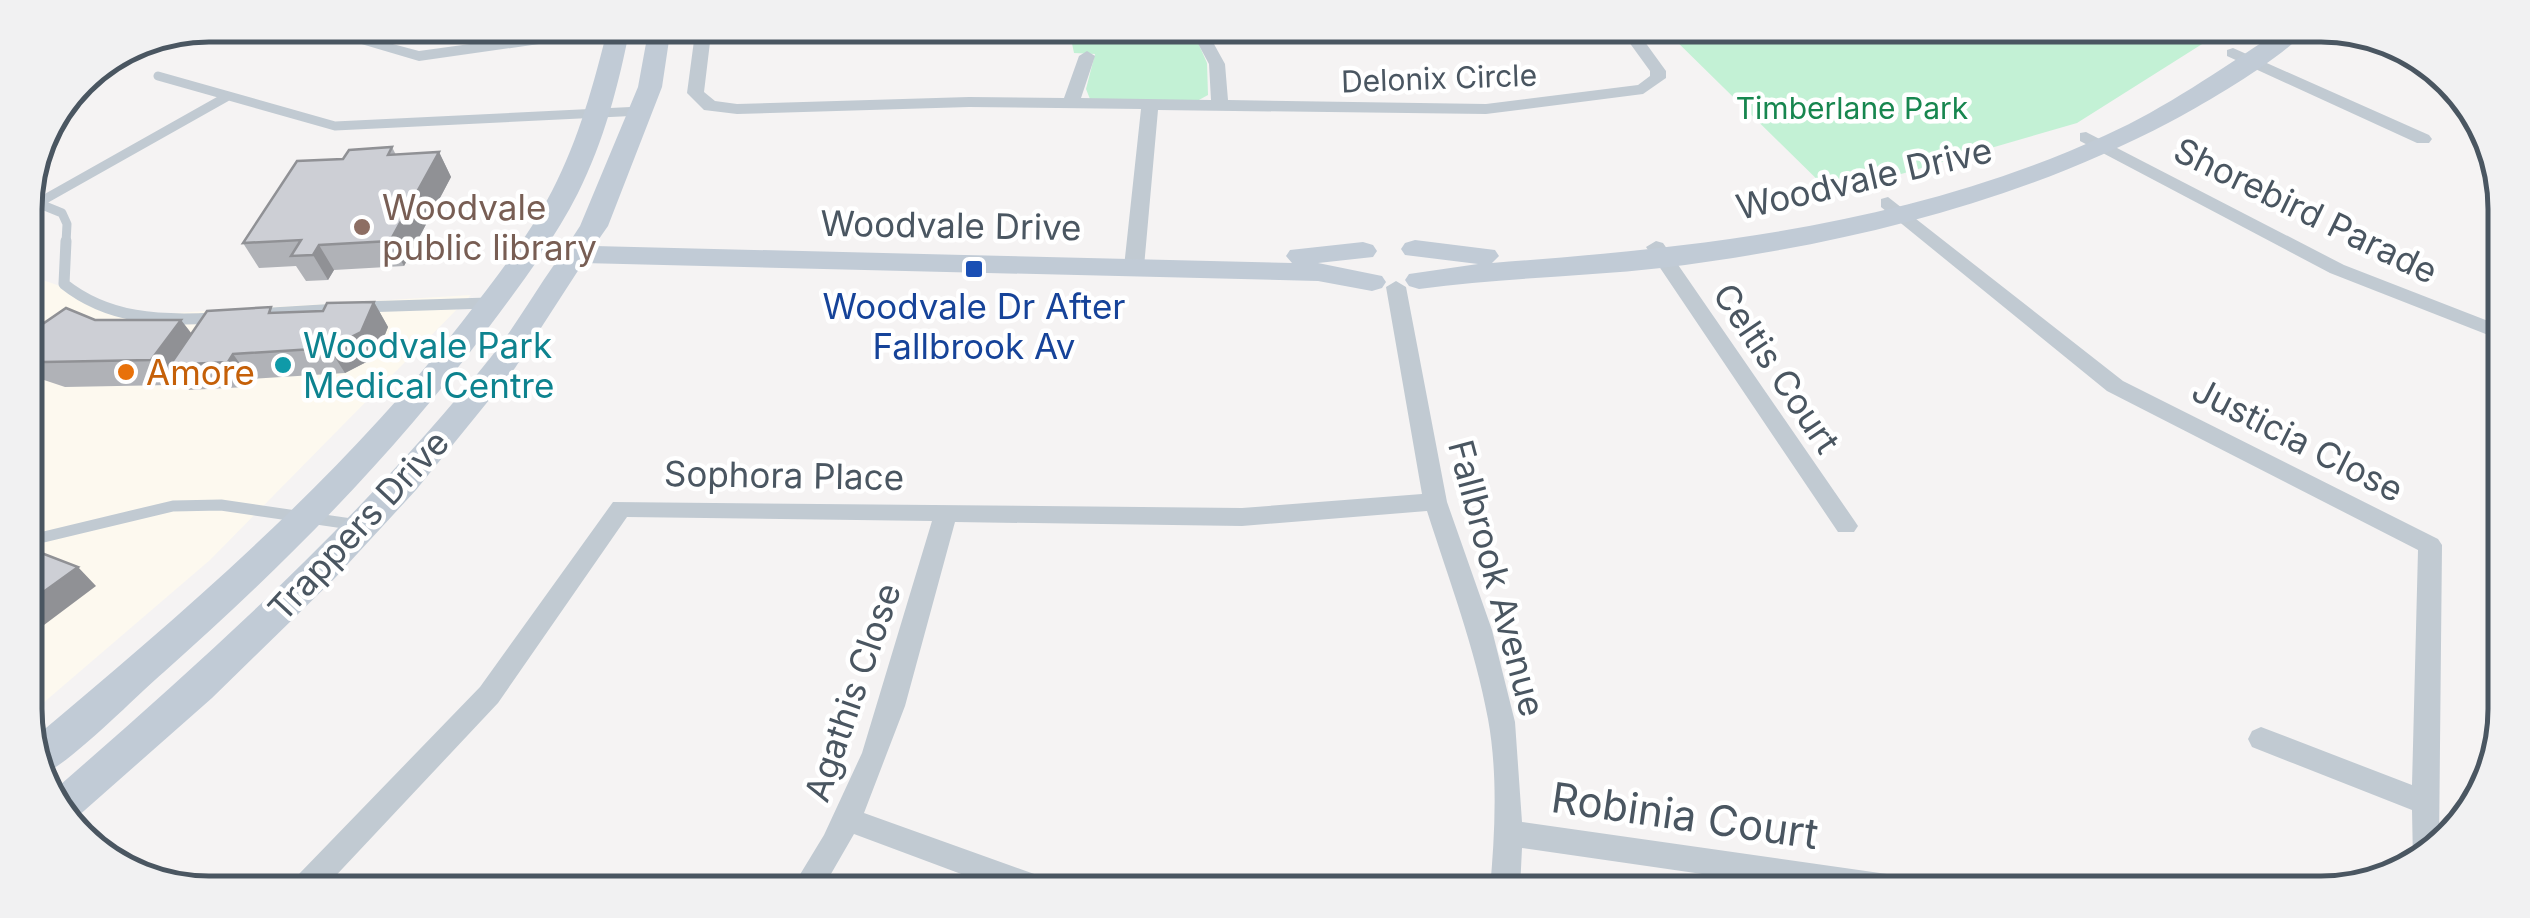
<svg xmlns="http://www.w3.org/2000/svg" width="2530" height="918" font-family="Inter,sans-serif">
  <style>
    .commercial { fill: #fdf9ef }
    .green { fill: #c3f1d5 }
    .lines { fill: none; stroke-linecap: round; stroke-linejoin: round }
    .lane-far1 { stroke: #c1cad2; stroke-width: 9 }
    .lane { stroke: #c1cad2; stroke-width: 11 }
    .street { fill: #c1cad2; fill-rule: evenodd }
    .secondary { fill: #c1cbd6; fill-rule: evenodd }
    .wall { fill: #b0b2b7 }
    .shaded-wall { fill: #909195 }
    .building { fill: #cdcfd5; stroke: #909195; stroke-width: 2.5 }
    .education-dot { fill: #8d6e63; stroke: #fff; stroke-width: 4 }
    .transit-dot { fill: #1a4fb4; stroke: #fff; stroke-width: 4 }
    .culture-dot { fill: #0f9aa8; stroke: #fff; stroke-width: 4 }
    .food-dot { fill: #e8710a; stroke: #fff; stroke-width: 4 }
    .labels { text-anchor: middle; dominant-baseline: central; stroke-width: 9; stroke-linejoin: round; paint-order: stroke }
    .far-street-label { font-size: 30px; fill: #4a5661; stroke: #fff }
    .far-park-label { font-size: 30px; fill: #17864f; stroke: #fff }
    .street-label { font-size: 35px; fill: #4a5661; stroke: #fff }
    .education-label { font-size: 35px; fill: #785e54; stroke: #fff; text-anchor: start }
    .transit-label { font-size: 35px; fill: #164399; stroke: #fff }
    .culture-label { font-size: 35px; fill: #0d838f; stroke: #fff; text-anchor: start }
    .food-label { font-size: 35px; fill: #c56008; stroke: #fff; text-anchor: start }
    .near-street-label { font-size: 42px; fill: #4a5661; stroke: #fff }
    .rim { fill: none; stroke: #4a5661; stroke-width: 5 }
  </style>
  <rect width="100%" height="100%" fill="#f5f3f3"/>
  <!-- commercial -->
  <path class="commercial" d="M26 274 141 315 471 295 210 560 28 716Z"/>
  <!-- green -->
  <path class="green" d="M1069 29H1208L1211 35 1196 38 1207 63 1208 95 1197 101 1090 99 1086 89 1095 54 1074 53Z
    M1666 31 2218 34 2077 123 1832 194Z"/>
  <g class="lines">
    <!-- lane-far1 -->
    <path class="lane-far1" d="M158 76 335 126 641 111
      M25 198 62 213 67 224 66 243
      M38 203 228 96"/>
    <!-- lane -->
    <path class="lane" d="M66 241 64 284C108 319 160 321 214 318
      M362 307 488 303
      M272 313 338 309
      M27 541 173 506 221 505 358 525"/>
    <!-- street -->
    <path class="street" d="M297 25 325 26 419 51 535 35 547 26 565 27 539 44 419 61Z
      M699 27H716L711 34 704 92 715 101 737 104 969 97 1064 98 1079 56 1087 51 1095 56 1081 98 1211 100 1209 64 1195 38 1203 33 1209 35 1225 64 1228 100 1486 104 1638 85 1650 76V71L1621 31H1637L1666 71V78L1643 94 1486 114 1158 110 1144 267 1134 273 1124 267 1141 109 969 107 737 114 704 110 687 93 695 33Z
      M2233 48 2429 135 2432 139 2429 143H2417L2227 56V50Z
      M2086 132 2344 265 2501 326V340L2330 273 2080 141V133Z
      M1888 197 2123 381 2438 539 2442 545 2439 846 2433 855 2413 862 2412 810 2252 747 2248 739 2252 731 2261 727 2412 785 2418 550 2107 391 1881 207V199Z
      M1656 241 1663 243 1854 520 1858 526 1854 532H1838L1646 247Z
      M1396 281 1406 287 1447 502 1492 630 1515 722 1522 822 1908 877 1918 881 1923 891 1812 890 1522 848 1520 889H1490C1495 834 1498 774 1488 719 1475 648 1449 580 1427 511L1242 526 955 522 905 706 864 813 1040 876 1044 887H996L854 834 824 886H793L824 835 862 753 932 521 627 517 498 703 328 884H294L299 874 480 687 613 502 1242 508 1422 494 1386 287Z"/>
    <!-- secondary -->
    <path class="secondary" d="M608 27H630C619 84 604 141 578 193 553 242 519 287 486 331 392 457 281 568 164 672 138 694 70 764 43 774L28 743C183 613 337 482 462 322 494 280 528 238 552 191 579 139 594 83 608 27Z
      M649 27H671L662 87 608 226 594 246 1292 263 1286 256 1290 250 1363 242 1373 245 1377 251 1373 257 1318 263 1382 276 1386 282 1382 288 1372 291 1318 281 583 263 515 368 416 490 335 578 212 698 68 825 52 792C208 656 361 519 491 357 515 327 534 293 556 262L544 254 548 248 567 246 580 226 638 87Z
      M2275 34H2302C2281 59 2201 106 2170 122 2012 205 1838 246 1661 268 1581 277 1499 278 1419 289L1409 286 1405 280 1409 274 1478 264 1405 255 1401 249 1405 243 1415 240 1495 250 1499 256 1492 263C1703 247 1911 225 2106 135 2166 108 2219 70 2275 34Z"/>
  </g>
  <!-- wall -->
  <path class="wall" d="M392 147 396 155 439 152 451 177 404 266 334 270 328 280 306 281 296 266 259 268 243 243 343 159Z
    M374 302 388 327 376 357 345 373 251 379 246 387 189 390 178 375 170 385 65 387 26 374V316L44 323 95 320H181L192 334 275 313 323 311Z"/>
  <!-- shaded-wall -->
  <path class="shaded-wall" d="M439 152 451 177 404 266 390 241Z
    M319 245 334 270 328 280 313 255Z
    M374 302 388 327 376 357 345 373 329 348Z
    M181 320 200 345 170 365 178 375 170 385 151 360Z
    M233 354 251 379 246 387 228 362Z
    M78 567 96 586 28 637V603Z
    M28 638 37 647 28 655Z"/>
  <!-- building -->
  <path class="building" d="M392 147 388 155 439 152 390 241 319 245 313 255 291 256 301 240 243 243 297 161 343 159 349 150Z
    M374 302 361 332 329 348 233 354 228 362 170 365 207 311 271 307 269 313 323 311 327 303Z
    M66 308 95 320H181L151 360 44 362 26 356V316L44 323Z
    M31 549 78 567 28 603 27 552Z"/>
  <!-- markers -->
  <circle class="education-dot" cx="362" cy="227" r="10"/>
  <rect class="transit-dot" x="964" y="259" width="20" height="20" rx="5"/>
  <circle class="culture-dot" cx="283" cy="365" r="10"/>
  <circle class="food-dot" cx="126" cy="372" r="10"/>
  <g class="labels">
    <!-- far-street labels -->
    <g class="far-street-label">
      <text transform="translate(1439 78) rotate(-2)">Delonix Circle</text>
    </g>
    <!-- far-park labels -->
    <g class="far-park-label">
      <text x="1852" y="108">Timberlane Park</text>
    </g>
    <!-- street labels -->
    <g class="street-label">
      <text transform="translate(1864 178) rotate(-13)">Woodvale Drive</text>
      <text transform="translate(2306 210) rotate(26)">Shorebird Parade</text>
      <text transform="translate(951 225) rotate(1)">Woodvale Drive</text>
      <text transform="translate(1777 368) rotate(56)">Celtis Court</text>
      <text transform="translate(2298 439) rotate(27)">Justicia Close</text>
      <text transform="translate(784 475) rotate(1)">Sophora Place</text>
      <text transform="translate(358 525) rotate(-47)">Trappers Drive</text>
      <text transform="translate(1497 578) rotate(75)">Fallbrook Avenue</text>
      <text transform="translate(852 692) rotate(-71)">Agathis Close</text>
    </g>
    <!-- education labels -->
    <g class="education-label">
      <text x="382" y="207">Woodvale<tspan x="382" dy="40">public library</tspan></text>
    </g>
    <!-- transit labels -->
    <g class="transit-label">
      <text x="974" y="306">Woodvale Dr After<tspan x="974" dy="40">Fallbrook Av</tspan></text>
    </g>
    <!-- culture labels -->
    <g class="culture-label">
      <text x="303" y="345">Woodvale Park<tspan x="303" dy="40">Medical Centre</tspan></text>
    </g>
    <!-- food labels -->
    <g class="food-label">
      <text x="146" y="372">Amore</text>
    </g>
    <!-- near-street labels -->
    <g class="near-street-label">
      <text transform="translate(1685 815) rotate(8)">Robinia Court</text>
    </g>
  </g>
  <!-- crop -->
  <path d="M0 0H2530V918H0ZM209 42H2321A167 167 0 0 1 2488 209V709A167 167 0 0 1 2321 876H209A167 167 0 0 1 42 709V209A167 167 0 0 1 209 42Z" fill="#f1f1f2" fill-rule="evenodd"/>
  <path class="rim" d="M209 42H2321A167 167 0 0 1 2488 209V709A167 167 0 0 1 2321 876H209A167 167 0 0 1 42 709V209A167 167 0 0 1 209 42Z"/>
</svg>
